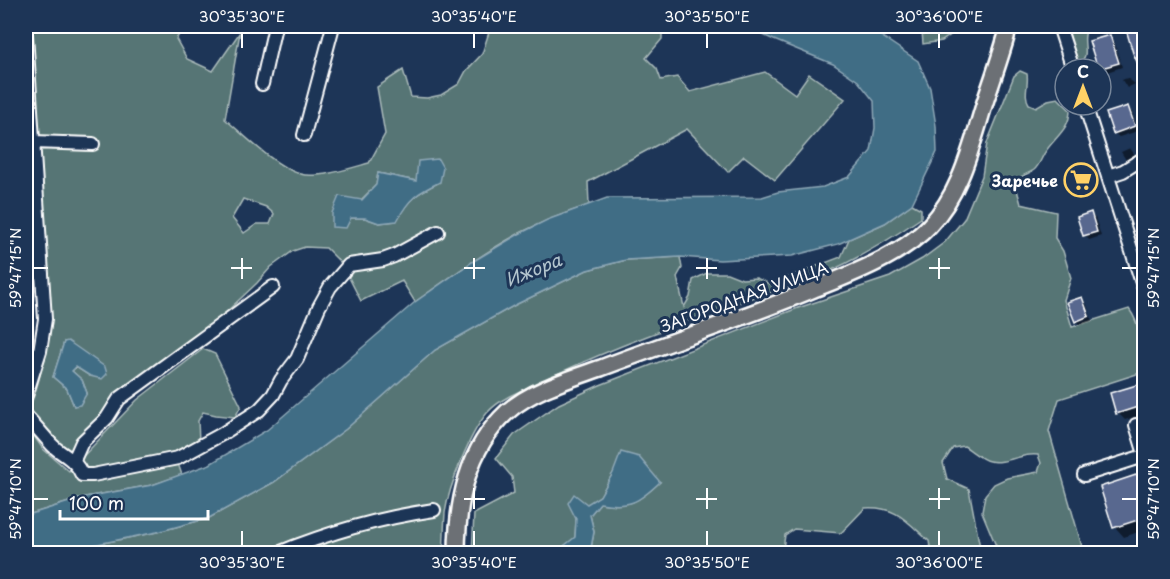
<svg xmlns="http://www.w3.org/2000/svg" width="1170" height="579" font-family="'Playpen Sans',sans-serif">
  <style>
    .green { fill: #567574; stroke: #aababa; stroke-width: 1.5; fill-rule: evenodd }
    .water { fill: #416d85; stroke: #8da7b6; stroke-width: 1.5 }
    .shadow { fill: #0007 }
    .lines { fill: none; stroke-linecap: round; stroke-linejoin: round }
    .stream { stroke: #8da7b6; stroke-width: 3 }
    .building { fill: #58678f; stroke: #fff; stroke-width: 1.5 }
    .minor-casing { stroke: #fff; stroke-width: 16 }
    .major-casing { stroke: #fff; stroke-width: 20 }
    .minor { stroke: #1d3557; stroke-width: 12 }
    .major { stroke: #6c6f75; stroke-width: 15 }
    .ticks { fill: none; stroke: #fff; stroke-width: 2 }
    .labels { text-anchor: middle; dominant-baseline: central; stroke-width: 6; stroke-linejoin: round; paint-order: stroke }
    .poi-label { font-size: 16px; font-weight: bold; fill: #fff; stroke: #1d3557; text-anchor: end }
    .street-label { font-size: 16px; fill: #fff; stroke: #1d3557 }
    .water-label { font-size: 18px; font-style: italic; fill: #b3c5ce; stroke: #1d3557 }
    .neatline { fill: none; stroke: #fff; stroke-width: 2 }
    .ticks-label { font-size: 15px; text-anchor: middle; fill: #fff }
  </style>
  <rect width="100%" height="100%" fill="#1d3557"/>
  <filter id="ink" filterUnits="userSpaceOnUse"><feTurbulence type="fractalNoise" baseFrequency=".0167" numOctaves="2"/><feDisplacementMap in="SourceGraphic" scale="12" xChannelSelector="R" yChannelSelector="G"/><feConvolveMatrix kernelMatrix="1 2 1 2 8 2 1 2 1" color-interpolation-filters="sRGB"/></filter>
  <g filter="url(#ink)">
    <!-- green -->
    <path class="green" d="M31 26H185L176 39 187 59 213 71 240 32 225 119C244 135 277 168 300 174 318 179 351 168 369 163L385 134 377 87 403 70 411 97 427 98 441 95 459 84 466 71 482 54 491 26H661L662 27V39L646 58 657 69 661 80 677 77 690 92 765 72 795 94 809 74 845 99 775 180 744 156 728 172 687 129 588 182 589 205C565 213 542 222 520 233 483 253 449 278 415 302L402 281 361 301 342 264 326 248 305 247 293 251 271 267 257 283 206 331 150 373 70 457 28 411C57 347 45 272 41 204 38 144 35 85 31 26ZM378 173 416 181 440 182C417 193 409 198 396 221L379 223 365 218H351L361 200 376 185ZM243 199 266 207 274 214 270 224H257L244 233 232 218ZM64 342 90 376 76 367 72 371 82 380 87 393 74 406 67 389 53 377Z
      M881 26H963L942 41 923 44 922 30H907L892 33Z
      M1064 26H1089C1089 26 1085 34 1085 35 1083 46 1090 56 1079 63L1075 62Z
      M1020 71 1027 74C1029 85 1023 94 1029 104L1036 107 1048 100 1058 98 1070 110C1070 130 1053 138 1044 154 1041 159 1039 166 1034 170 1027 175 1020 175 1015 183L1021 204 1056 212 1055 238 1063 251 1071 278 1064 300 1072 327 1129 309C1142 326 1144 355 1144 376L1143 372 1059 399 1049 431 1083 550 1074 554 999 553 982 512 985 495 994 484 1007 478 1038 472 1041 463 1038 455C1022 452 1006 465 989 461 982 460 971 450 964 446L953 448 943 463 947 479 969 489 981 553H931L929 541C907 522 897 506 865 508L841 533 794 529 785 535 783 549 788 553H581L591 548 594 532 590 515 600 503C629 508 639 502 660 482L613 473 600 496 587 505 576 519 575 538 555 553 472 554 474 514 514 493 512 477 496 458 514 435 559 404 600 385 798 308 890 277 922 259 945 242 964 219 982 176 987 143 1014 76Z
      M26 150 33 275V331L26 374Z
      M912 204 921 209V218C889 240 855 261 818 276 793 286 766 293 741 302 678 324 614 347 555 375 533 386 503 395 487 413 470 433 449 486 445 513 444 526 444 540 443 553L70 554 83 547 157 532 209 518 274 482 346 429 435 350 515 305 587 270 626 260 680 257 682 268 677 277 684 307 690 297 693 280 707 273H727L742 279 756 278 770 284 841 257 849 239 885 223Z
      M203 349 215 354 241 406 235 417 216 415 203 412 198 421 199 441 175 455 182 475 152 485 85 497 31 514 26 518V425L43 449 69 471 137 400Z"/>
    <!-- water -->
    <path class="water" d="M744 26H866L918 61 930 88 936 126 937 152 912 204 885 223 838 244 792 256 720 260 680 257 626 260 587 270 515 305 435 350 346 429 274 482 209 518 157 532 83 547 70 553H26V518L31 514 85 497 152 485 210 464 267 430 415 302 472 262 519 234 547 220 607 198 762 197 778 192 823 187 849 177 871 151 875 128 874 101 858 81 833 64 774 40Z
      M438 159 443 168 440 182C417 193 409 198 397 221L379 223 365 218H351L346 228 332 227V213L339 196 362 200 376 185 378 173 416 181 418 161Z
      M68 341 105 367 107 374 102 379 90 376 76 367 72 371 82 380 87 393 80 405 74 406 67 389 53 377 64 342Z
      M621 452 639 457 660 482C638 503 629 508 600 503L590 515 594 532 591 548 581 553H555L575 537 576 519 568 503 574 494 587 504 600 496 613 473Z"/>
    <!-- shadow -->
    <path class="shadow" d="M1127 26H1144V73L1135 52Z
      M1109 36 1114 41 1122 67 1104 73 1099 68Z
      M1127 78 1134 83 1135 84 1127 88 1122 80Z
      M1127 108 1132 112 1138 131 1119 137 1114 133Z
      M1130 148 1135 155 1126 160 1121 152Z
      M1080 176 1086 191 1080 192 1075 177Z
      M1144 210V225L1140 212Z
      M1090 214 1095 218 1101 236 1089 240 1085 235Z
      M1081 298 1086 303 1092 321 1080 325 1076 321Z
      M1140 386 1144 390V414L1125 420 1118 413Z
      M1139 476 1144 482V530L1124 537 1115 527Z
      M1144 543V554H1134L1132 547Z"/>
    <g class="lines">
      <!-- stream -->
      <path class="stream" d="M697 554H706"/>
    </g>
    <!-- building -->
    <path class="building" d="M1125 26H1142L1144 31V77L1133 53Z
      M1110 35 1119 63 1098 69 1089 41Z
      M1128 106 1135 126 1113 134 1106 113Z
      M1091 212 1097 232 1083 236 1077 217Z
      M1082 297 1089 316 1075 322 1067 302Z
      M1140 384 1144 405 1116 414 1110 393Z
      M1139 474 1144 490V518L1113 528 1100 487Z"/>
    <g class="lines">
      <defs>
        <path id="minor" d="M1059 26 1073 69
          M26 35 45 319 40 351 26 395
          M262 84 275 26
          M1085 105 1144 289
          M304 135 333 26
          M33 142 93 144
          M1108 176 1123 171 1144 158
          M26 416C35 425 43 435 52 445 63 456 75 458 82 475H93L178 458 222 434 259 410 273 395 281 380 297 359 319 307 330 287 349 265 383 260 394 256 438 232
          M1136 425 1144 451
          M73 462 82 442 107 418 119 399 273 287
          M1084 475 1144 456
          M276 554C327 533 379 518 434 510"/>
        <path id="major" d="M457 554C457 502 467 449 507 412 532 390 570 379 601 368 672 341 744 318 814 289 850 275 902 255 929 226 962 192 972 143 986 99 994 75 1003 50 1009 26"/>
      </defs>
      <!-- minor casing -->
      <use href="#minor" class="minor-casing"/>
      <!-- major casing -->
      <use href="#major" class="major-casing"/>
      <!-- minor -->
      <use href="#minor" class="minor"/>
      <!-- major -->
      <use href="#major" class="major"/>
    </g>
  </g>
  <!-- ticks -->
  <path class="ticks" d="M242 33V48M474 33V48M707 33V48M939 33V48M242 258V279M474 258V279M707 258V279M939 258V279M33 268H48M231 268H252M464 268H485M696 268H717M929 268H950M1122 268H1137M474 488V509M707 488V509M939 488V509M33 499H48M464 499H485M696 499H717M929 499H950M1122 499H1137M242 531V546M474 531V546M707 531V546M939 531V546"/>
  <!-- icons -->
  <defs>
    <symbol id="supermarket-ring" viewBox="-11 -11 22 22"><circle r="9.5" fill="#1d3557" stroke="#ffd166" stroke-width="1.5"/><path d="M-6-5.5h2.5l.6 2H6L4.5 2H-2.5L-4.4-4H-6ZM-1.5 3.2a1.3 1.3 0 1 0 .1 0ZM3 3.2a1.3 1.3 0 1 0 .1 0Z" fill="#ffd166"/></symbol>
  </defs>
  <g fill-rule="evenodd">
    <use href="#supermarket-ring" x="1062" y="161" width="38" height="38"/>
  </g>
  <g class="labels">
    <!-- poi labels -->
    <g class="poi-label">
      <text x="1058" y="180">Заречье</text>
    </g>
    <!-- street labels -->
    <g class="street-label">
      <text transform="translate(744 296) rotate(-20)">ЗАГОРОДНАЯ УЛИЦА</text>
    </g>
    <!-- water labels -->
    <g class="water-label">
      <text transform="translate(533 269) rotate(-22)">Ижора</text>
    </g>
  </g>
  <!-- margin -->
  <rect width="1170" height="579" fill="none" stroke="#1d3557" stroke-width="66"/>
  <!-- north arrow -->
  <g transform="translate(1083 87)"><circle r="28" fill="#1d3557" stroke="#77869a" stroke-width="1.5"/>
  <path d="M0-4.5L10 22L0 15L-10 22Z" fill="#ffd166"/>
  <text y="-9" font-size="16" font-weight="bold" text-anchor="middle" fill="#ffffff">С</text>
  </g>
  <!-- scale -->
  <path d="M60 510v9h148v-9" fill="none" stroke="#ffffff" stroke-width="3"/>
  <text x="69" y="510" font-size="18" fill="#ffffff" stroke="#1d3557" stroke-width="4.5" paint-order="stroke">100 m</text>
  <rect x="33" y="33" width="1104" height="513" class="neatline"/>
  <g class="ticks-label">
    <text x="242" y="22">30°35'30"E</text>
    <text x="474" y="22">30°35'40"E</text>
    <text x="707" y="22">30°35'50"E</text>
    <text x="939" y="22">30°36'00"E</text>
    <text transform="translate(16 268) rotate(-90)" y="5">59°47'15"N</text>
    <text transform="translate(1154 268) rotate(-90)" y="5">59°47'15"N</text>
    <text transform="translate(16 499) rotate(-90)" y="5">59°47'10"N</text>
    <text transform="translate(1154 499) rotate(-90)" y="5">59°47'10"N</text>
    <text x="242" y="568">30°35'30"E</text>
    <text x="474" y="568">30°35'40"E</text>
    <text x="707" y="568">30°35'50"E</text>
    <text x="939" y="568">30°36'00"E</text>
  </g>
</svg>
